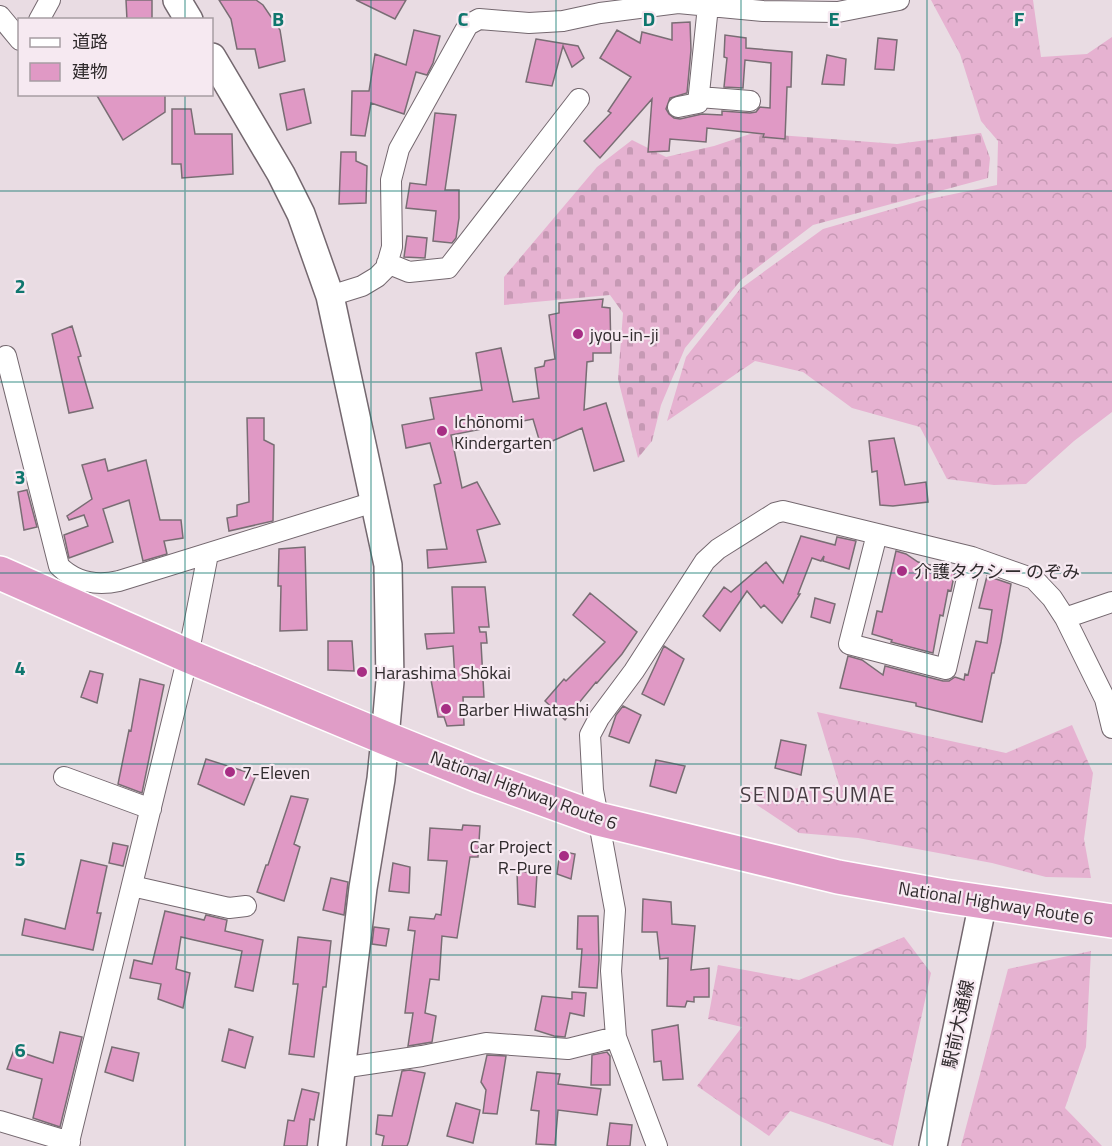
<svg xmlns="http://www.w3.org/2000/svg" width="1112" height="1146" font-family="'Titillium Web','Noto Sans JP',sans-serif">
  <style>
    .forest { fill: url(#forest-crowns) }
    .cemetery { fill: url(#cemetery-stones) }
    .building { fill: #e099c5; stroke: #796d74; stroke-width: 1.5 }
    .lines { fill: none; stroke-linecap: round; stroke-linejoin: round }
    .street-casing { stroke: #74686f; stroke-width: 22 }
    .secondary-casing { stroke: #74686f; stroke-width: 30 }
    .highway-casing { stroke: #fff; stroke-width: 36 }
    .street { stroke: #fff; stroke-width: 20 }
    .secondary { stroke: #fff; stroke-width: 27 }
    .highway { stroke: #e09dc7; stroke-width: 33 }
    .grid { fill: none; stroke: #0f766e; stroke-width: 1.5; stroke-opacity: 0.55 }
    .poi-dot { fill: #a72e84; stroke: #f6e9f1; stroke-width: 2 }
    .labels { text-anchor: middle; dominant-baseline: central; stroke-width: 4.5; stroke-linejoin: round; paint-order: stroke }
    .poi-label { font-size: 18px; fill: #302b2d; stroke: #f6e9f1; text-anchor: start }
    .street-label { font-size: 18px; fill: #302b2d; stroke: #f6e9f1 }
    .quarter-label { font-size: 21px; letter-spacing: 1.5px; fill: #473d43; stroke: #f6e9f1 }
    .grid-label { font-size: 20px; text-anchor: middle; font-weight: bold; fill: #0f766e; stroke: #f6e9f1; stroke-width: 4.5; stroke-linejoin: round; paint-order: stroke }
  </style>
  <defs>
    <pattern id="forest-crowns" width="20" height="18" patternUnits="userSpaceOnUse" patternTransform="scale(1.5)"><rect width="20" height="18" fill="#e6b2d1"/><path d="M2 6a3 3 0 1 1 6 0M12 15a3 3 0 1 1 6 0" fill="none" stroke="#c699b4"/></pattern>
    <pattern id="cemetery-stones" width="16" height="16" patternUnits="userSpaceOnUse" patternTransform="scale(1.5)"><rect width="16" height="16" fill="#e6b2d1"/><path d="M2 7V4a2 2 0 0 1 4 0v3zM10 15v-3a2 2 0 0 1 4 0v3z" fill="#c699b4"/></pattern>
  </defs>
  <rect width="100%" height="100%" fill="#e9dce3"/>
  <!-- forest -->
  <path class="forest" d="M931 0H1033L1041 57 1087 54 1112 37V412L1074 441 1026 484 994 485 947 479 920 427 852 408 803 372 755 361 667 421 686 357 740 289 823 229 920 201 997 185 998 141 981 121 960 54Z
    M817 712 1006 753 1072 725 1093 773 1084 839 1091 878 1046 877 992 863 858 838 799 833 739 793 839 785Z
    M904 937 931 973 893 1146 790 1111 769 1136 697 1086 742 1027 708 1019 718 965 799 980Z
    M1091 951 1086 1047 1065 1108 1102 1146H961L1008 969Z"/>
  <!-- cemetery -->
  <path class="cemetery" d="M753 133 897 144 981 133 990 158 988 178 813 225 741 280 685 348 661 405 652 441 638 458 618 379 623 313 610 295 504 305V277L597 167 632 140 666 157 714 146Z"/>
  <!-- building -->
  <path class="building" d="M126 0H152V20H127Z
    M219 0H256L263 5 280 30 285 61 259 68 255 49H237L231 19Z
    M356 0H406L395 19Z
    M690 22 691 50 687 93 670 98 666 109 669 114 674 118 680 119 702 114 722 115V111L750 113 756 112 760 107 770 108 771 63 745 60 743 88 724 87 727 58 724 57 725 35 746 38V48L792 52 791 87H787L785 139 763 137 764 134 707 128 706 142 670 139 669 151 648 152 652 99 600 158 584 141 611 113 608 111 631 77 600 58 617 30 640 43 642 32 672 40V23Z
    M414 30 440 36 433 63 427 75 416 72 404 114 371 103 365 136 351 135 352 91H369L375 54 406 65Z
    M878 38 897 40 894 70 875 69Z
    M536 39 578 46 584 58 572 67 563 46 552 86 526 82Z
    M827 55 846 59 844 85 822 84Z
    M304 89 311 123 287 130 280 94Z
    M96 94H165V112L123 140Z
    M172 109H191L195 134H232L233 174 182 178 181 164H172Z
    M435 113 456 115 445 190H459V218L456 238 452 243 433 241 436 211 406 208 410 183 426 185Z
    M341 152H356V161L367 166 366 203 339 204Z
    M407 236 427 238 425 258 404 257Z
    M603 299 602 307 610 308 611 353H593V361L587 362 584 410 606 403 624 461 594 471 582 428 541 446 533 419 451 435 462 488 477 482 500 524 477 530 486 562 428 568 427 550 447 549 434 485 441 483 430 443 406 448 402 425 434 419 430 398 482 390 476 353 501 348 513 402 539 398 535 368 544 366 545 361 555 359 549 315 559 313V303Z
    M72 326 81 356 78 357 93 408 69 413 52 334Z
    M247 418H264V440L274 445 273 521 229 531 227 518 237 516V505L249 502Z
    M894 438 905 485 926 482 928 502 893 506 880 505 877 471 872 472 869 441Z
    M105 459 108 471 146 460 160 520H181L183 538 164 541 167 554 143 561 129 500 103 509 113 542 69 558 64 535 88 526 84 515 69 520 67 516 92 499 82 465Z
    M27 490 37 527 24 530 18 492Z
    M801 536 835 545 837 537 856 541 849 569 823 561 824 556 821 561 812 558 798 594H800L782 623 764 605 761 608 747 591 720 631 703 616 724 587 731 592 766 562 783 583Z
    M305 547 307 630 280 631 281 586H278L279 549Z
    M896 551 906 554 918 562 955 571 951 591 948 590 943 616 940 615 933 653 891 642 892 640 872 634 877 611 882 612Z
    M987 576 1011 584 1001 642 994 673H992L982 722 916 706V703L840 688 848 656 862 660 883 675 885 666 943 681H949L955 677 964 680 965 674 968 675 976 641 987 643 992 610 979 608Z
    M452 587H485L489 627H479L480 632H486L487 643H481L484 697H463L464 725 447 726 444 717H438L431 680H455L453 646 427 649 425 634 454 633Z
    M590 593 637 632 622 654 597 683 596 682 565 720 545 701 564 679 566 681 605 642 573 615Z
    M815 598 835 604 830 623 811 617Z
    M328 641H352L354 671 328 670Z
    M664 646 684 659 664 705 642 694Z
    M90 671 103 674 97 703 81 697Z
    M140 679 164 685 142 793 118 784 129 730 131 731Z
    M623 706 641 715 629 743 609 736 616 715Z
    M781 740 806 745 801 775 775 768Z
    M206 759 256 775 244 805 198 784Z
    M656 760 685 766 676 793 650 786Z
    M291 796 308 799 294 844 300 847 284 901 257 892 266 865H268Z
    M463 825 480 826 478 857H470L457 938 442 936 439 980 430 979 425 1013 436 1016 432 1042 408 1046 413 1013H405L415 931 408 930 410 917 434 919 436 914 441 915 447 861 428 860 430 828 462 830Z
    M113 843 128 846 123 866 109 863Z
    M560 851 575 854 571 879 557 874Z
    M81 860 107 866 97 913H101L93 950 22 935 25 919 65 929Z
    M393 863 410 867 409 893 389 891Z
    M517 871 537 873 535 907 518 904Z
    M331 878 348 882 344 915 323 910Z
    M643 899 671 902 672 924 695 926 691 970 709 968V997H694V1002L687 1001 685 1007 667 1006 668 958 660 959 657 932H642Z
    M165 911 204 920 206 915 227 920 225 931 263 940 253 991 235 987 242 951 181 937 176 969 190 973 183 1008 158 999 161 984 130 978 134 960 152 964Z
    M578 916H598L599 960 597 988 579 987 582 949H577Z
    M374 927 389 929 386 946 372 944Z
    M298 937 331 941 326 987H323L314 1057 289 1054 298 984H293Z
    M572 992 586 993 584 1016 570 1013 565 1037 554 1036 535 1030 542 996 572 999Z
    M678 1025 683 1079 663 1080 661 1061 654 1062 652 1030Z
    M229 1029 253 1037 245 1068 222 1061Z
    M60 1032 82 1037 60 1127 33 1118 42 1079 7 1069 14 1050 53 1063Z
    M112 1047 139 1053 133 1081 105 1072Z
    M607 1052 610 1056V1085H591L592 1055Z
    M487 1055 506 1056 497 1114 483 1113 486 1090 481 1082Z
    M410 1070 425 1073 409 1141 407 1146H382L384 1136 376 1134 378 1115 392 1116 402 1071Z
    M537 1072 560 1074 558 1084 601 1089 597 1115 558 1110 555 1145 536 1144 539 1111 531 1110Z
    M302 1089 319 1093 314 1120 310 1119 307 1146H284L288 1120 294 1121Z
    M456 1103 480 1110 473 1143 447 1136Z
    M610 1123 632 1125 630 1146H607Z"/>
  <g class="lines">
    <defs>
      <path id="street" d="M0 16 20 40
        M39 20 50 0
        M699 97 750 101
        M678 107 698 103 708 6
        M387 263 409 272 448 268 579 99
        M330 296 362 286 377 277 386 268 392 247 391 180 399 149 468 25 479 19 529 23 563 21 600 13 678 3 763 11 838 12 899 0
        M6 356 59 566C75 582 97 586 119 581L374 502
        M877 534 849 644 946 669 972 557
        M1065 618 1112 602
        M64 777 151 809
        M132 886 229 908 246 906
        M341 1068 422 1056 486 1043 568 1049 616 1037
        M0 1121 70 1142
        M68 1146 188 656 208 554
        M657 1146 616 1037 611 971 615 910 593 790 590 735 599 718 634 671 705 561 718 549 775 513 783 511 972 557 1034 579 1052 598 1065 618 1105 699 1112 728"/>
      <path id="secondary" d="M177 0 189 20
        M212 57 281 174 301 214 330 296 388 565 390 681 385 738 381 779 363 888 332 1146
        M933 1146 983 902"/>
      <path id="highway" d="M0 573 188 656 385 738 479 776 598 819 838 877 944 896 1112 921"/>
    </defs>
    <!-- street casing -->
    <use href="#street" class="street-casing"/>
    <!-- secondary casing -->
    <use href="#secondary" class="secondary-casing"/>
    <!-- highway casing -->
    <use href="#highway" class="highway-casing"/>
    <!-- street -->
    <use href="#street" class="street"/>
    <!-- secondary -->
    <use href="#secondary" class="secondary"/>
    <!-- highway -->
    <use href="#highway" class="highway"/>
  </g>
  <!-- grid -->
  <path class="grid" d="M185 0V20M371 0V1146M556 0V1146M741 0V1146M927 0V1146M185 94V1146M0 191H1112M0 382H1112M0 573H1112M0 764H1112M0 955H1112"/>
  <!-- markers -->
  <g class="poi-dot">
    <circle cx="578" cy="334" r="6"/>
    <circle cx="442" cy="431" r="6"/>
    <circle cx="902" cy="571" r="6"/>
    <circle cx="362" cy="672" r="6"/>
    <circle cx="446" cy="709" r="6"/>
    <circle cx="230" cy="772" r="6"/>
    <circle cx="564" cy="856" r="6"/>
  </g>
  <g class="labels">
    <!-- poi labels -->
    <g class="poi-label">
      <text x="590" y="334">jyou-in-ji</text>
      <text x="454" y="421">Ichōnomi<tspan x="454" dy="21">Kindergarten</tspan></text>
      <text x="914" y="571">介護タクシー のぞみ</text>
      <text x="374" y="672">Harashima Shōkai</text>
      <text x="458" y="709">Barber Hiwatashi</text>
      <text x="242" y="772">7-Eleven</text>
      <text x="552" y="846" text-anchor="end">Car Project<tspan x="552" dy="21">R-Pure</tspan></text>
    </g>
    <!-- street labels -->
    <g class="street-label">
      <text transform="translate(524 790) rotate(20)">National Highway Route 6</text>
      <text transform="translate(996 903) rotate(9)">National Highway Route 6</text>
      <text transform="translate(958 1024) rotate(-78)">駅前大通線</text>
    </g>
    <!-- quarter labels -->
    <g class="quarter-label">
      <text x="818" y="794">SENDATSUMAE</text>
    </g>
  </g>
  <g class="grid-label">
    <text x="278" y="26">B</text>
    <text x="463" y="26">C</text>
    <text x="649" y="26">D</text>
    <text x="834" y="26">E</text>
    <text x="1019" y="26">F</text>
    <text x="20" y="293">2</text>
    <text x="20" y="484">3</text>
    <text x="20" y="675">4</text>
    <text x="20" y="866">5</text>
    <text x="20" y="1057">6</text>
  </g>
  <!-- legend -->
  <rect x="18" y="18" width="195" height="78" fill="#f6e9f1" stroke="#a79da3" stroke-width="1.5"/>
  <rect x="30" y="38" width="30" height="9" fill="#ffffff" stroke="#a79da3" stroke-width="1.5"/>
  <text x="72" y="48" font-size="18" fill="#302b2d">道路</text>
  <rect x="30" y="63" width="30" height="18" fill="#e099c5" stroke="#a79da3" stroke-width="1.5"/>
  <text x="72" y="78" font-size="18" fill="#302b2d">建物</text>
</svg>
